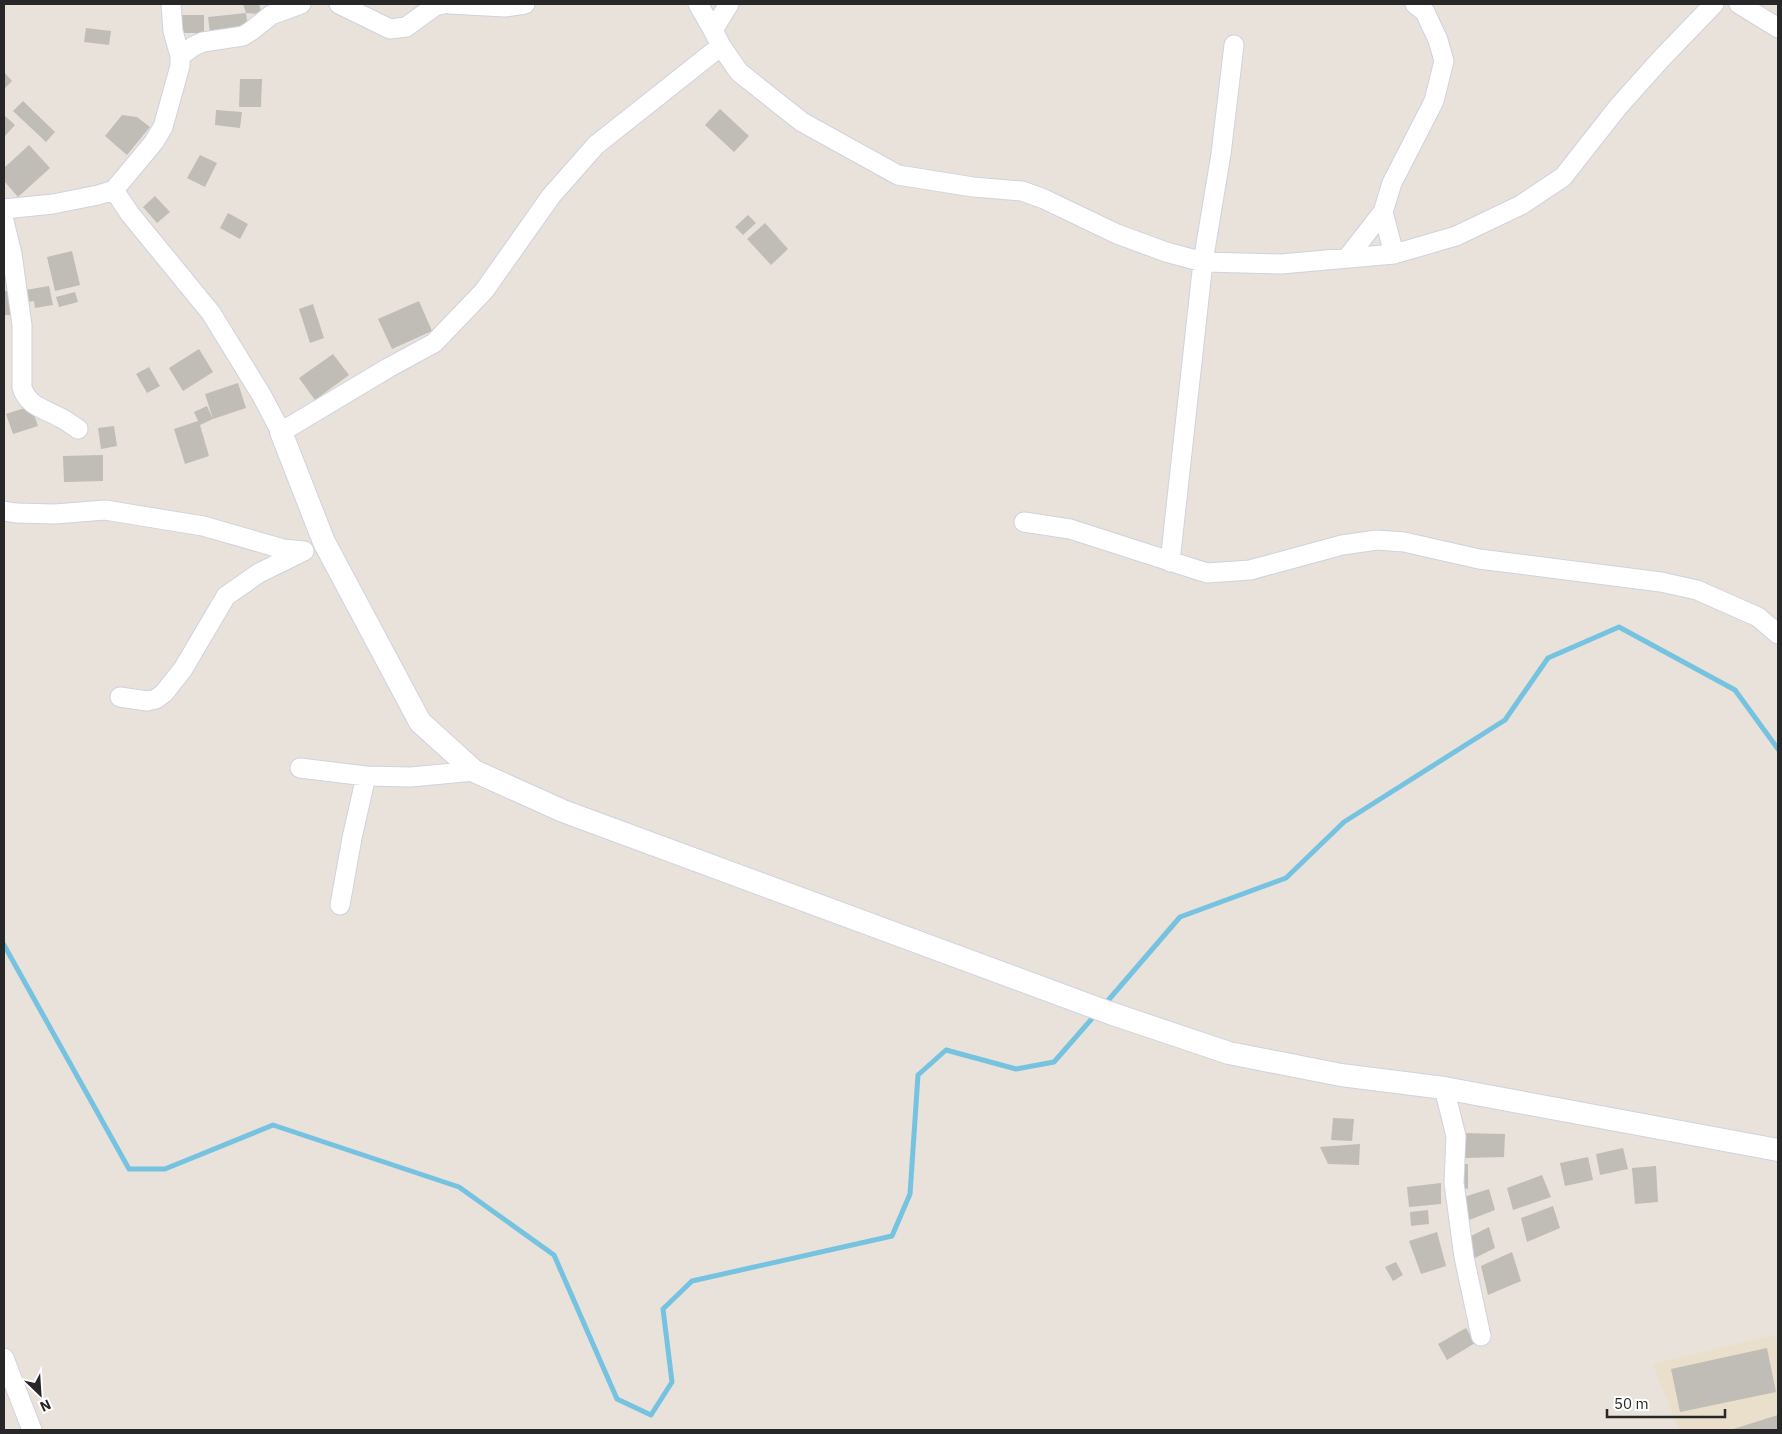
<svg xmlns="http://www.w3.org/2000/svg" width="1782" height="1434" font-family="'IBM Plex Sans',sans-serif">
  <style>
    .education { fill: #e9dfca }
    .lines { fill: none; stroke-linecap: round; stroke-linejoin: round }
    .stream { stroke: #76c2e1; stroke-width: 5 }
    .building { fill: #c0bcb6 }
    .minor-casing { stroke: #cfd2df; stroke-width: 21 }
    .tertiary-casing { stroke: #cfd2df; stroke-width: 24 }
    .minor { stroke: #fff; stroke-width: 19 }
    .tertiary { stroke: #fff; stroke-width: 22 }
  </style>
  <rect width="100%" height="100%" fill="#e8e2da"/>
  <!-- education -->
  <path class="education" d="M1774 1335 1778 1343V1430H1679L1653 1364Z"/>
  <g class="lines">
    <!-- stream -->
    <path class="stream" d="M4 945 129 1169H165L273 1125 459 1187 554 1255 617 1399 651 1415 672 1382 663 1309 692 1281 892 1236 910 1194 918 1075 946 1050 1016 1069 1054 1062 1096 1014
      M1105 1004 1180 917 1286 878 1344 822 1505 720 1548 658 1619 627 1735 690 1778 749"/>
  </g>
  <!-- building -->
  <path class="building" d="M243 4H259L262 14 246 13Z
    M246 13 248 29 210 33 208 17Z
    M181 15H204V33H180Z
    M86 28 111 31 109 45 84 42Z
    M4 72 12 81 5 88 4 87Z
    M240 79H262L261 107H239Z
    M23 101 55 132 46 142 13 111Z
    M720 109 749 136 734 152 705 125Z
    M216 110 242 112 240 128 215 125Z
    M4 115 15 125 4 137Z
    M122 115 137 117 150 127 127 155 105 136Z
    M29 145 50 168 18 197 4 181V168Z
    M200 155 217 163 205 187 187 178Z
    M155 196 170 212 157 223 143 207Z
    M228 213 248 224 240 239 220 228Z
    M748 215 756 223 743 235 735 227Z
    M765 223 788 249 771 265 747 239Z
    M72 251 80 285 55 291 47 257Z
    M49 286 53 305 35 308 34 301 22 303 20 291Z
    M4 291H9L11 315H4Z
    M75 292 78 302 59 307 56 297Z
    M419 301 432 331 392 349 378 319Z
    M313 304 324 338 310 343 299 309Z
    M199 349 213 372 183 391 169 368Z
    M333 354 349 375 315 400 299 378Z
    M149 367 160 386 147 393 136 374Z
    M238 383 246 408 213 419 205 394Z
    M31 406 38 426 13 434 6 414Z
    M207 406 213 419 200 425 209 456 185 464 174 429 198 421 194 412Z
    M114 426 117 446 101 449 98 428Z
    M103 455V481L64 482 63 456Z
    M1333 1118 1354 1119 1352 1141 1331 1140Z
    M1462 1133 1505 1134 1504 1157 1463 1158Z
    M1360 1144 1359 1165 1328 1164 1320 1147Z
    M1623 1148 1628 1169 1600 1175 1596 1154Z
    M1588 1157 1593 1180 1565 1186 1560 1163Z
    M1460 1164H1468V1189L1460 1187Z
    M1656 1166 1658 1202 1635 1204 1632 1168Z
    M1542 1175 1551 1197 1513 1210 1507 1188Z
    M1441 1183V1204L1409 1207 1407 1187Z
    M1489 1189 1495 1210 1469 1220 1464 1197Z
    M1553 1206 1560 1228 1527 1242 1521 1218Z
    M1428 1210 1429 1224 1411 1226 1410 1212Z
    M1489 1227 1495 1248 1473 1259 1467 1238Z
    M1437 1232 1446 1266 1421 1274 1409 1241Z
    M1512 1252 1521 1281 1488 1295 1481 1266Z
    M1396 1262 1403 1275 1393 1281 1385 1267Z
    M1466 1328 1475 1343 1447 1360 1438 1344Z
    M1767 1348 1776 1392 1680 1412 1671 1369Z
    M1778 1415V1430H1730Z"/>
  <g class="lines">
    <defs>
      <path id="minor" d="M339 4 390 29 406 27 435 6 444 4
        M449 4 505 7 525 4
        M698 4 713 30
        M1739 4 1778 28
        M721 46 739 72 802 122 898 175 973 187 1022 191 1044 199 1117 234 1166 252 1203 262 1281 264 1394 254 1456 236 1521 205 1563 177 1618 107 1660 60 1714 4
        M180 56 194 46 203 42 243 36 251 31 271 15 301 4
        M114 190 130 214 211 313 262 396 281 432 388 368 434 343 484 291 551 196 596 145 721 46 713 30 729 4
        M4 209 53 204 98 195 114 190 154 142 163 127 180 66V56L173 31 171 4
        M1383 212 1394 254
        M4 221 12 254 22 325V387C27 406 45 409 61 418 67 421 72 425 78 429
        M1347 258 1383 212 1392 183 1434 101 1444 61 1438 40 1425 12 1415 4
        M4 511 16 513 55 514 105 510 203 526 283 549 304 551
        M1024 522 1070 529 1207 573 1250 570 1342 545 1377 540 1404 542 1479 559 1661 582 1697 590 1758 617 1778 634
        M1170 562 1203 262 1221 154 1234 45
        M120 697 147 701 156 699 164 693 183 669 226 596 259 573 304 551
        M300 768 366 776 411 777 474 771
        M340 905 352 838 366 776
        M1444 1088 1456 1136 1454 1183 1464 1257 1481 1336
        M4 1358 32 1430"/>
      <path id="tertiary" d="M281 432 324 542 420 722 474 771 563 811 1110 1013 1229 1053 1341 1075 1444 1088 1778 1150"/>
    </defs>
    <!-- minor casing -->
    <use href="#minor" class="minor-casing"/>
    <!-- tertiary casing -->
    <use href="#tertiary" class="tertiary-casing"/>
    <!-- minor -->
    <use href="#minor" class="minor"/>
    <!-- tertiary -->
    <use href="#tertiary" class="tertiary"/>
  </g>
  <!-- border -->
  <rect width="1782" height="1434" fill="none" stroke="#272727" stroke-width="10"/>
  <!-- north arrow -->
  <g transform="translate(40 1394) rotate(155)" stroke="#ffffff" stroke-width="4" paint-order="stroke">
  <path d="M0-4L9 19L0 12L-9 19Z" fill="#272727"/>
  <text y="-8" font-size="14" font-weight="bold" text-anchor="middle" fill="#272727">N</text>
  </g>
  <!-- scale -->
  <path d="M1607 1409v8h118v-8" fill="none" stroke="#272727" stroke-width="2.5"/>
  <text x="1614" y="1409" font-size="15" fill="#272727" stroke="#ffffff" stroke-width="4" paint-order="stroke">50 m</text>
</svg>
